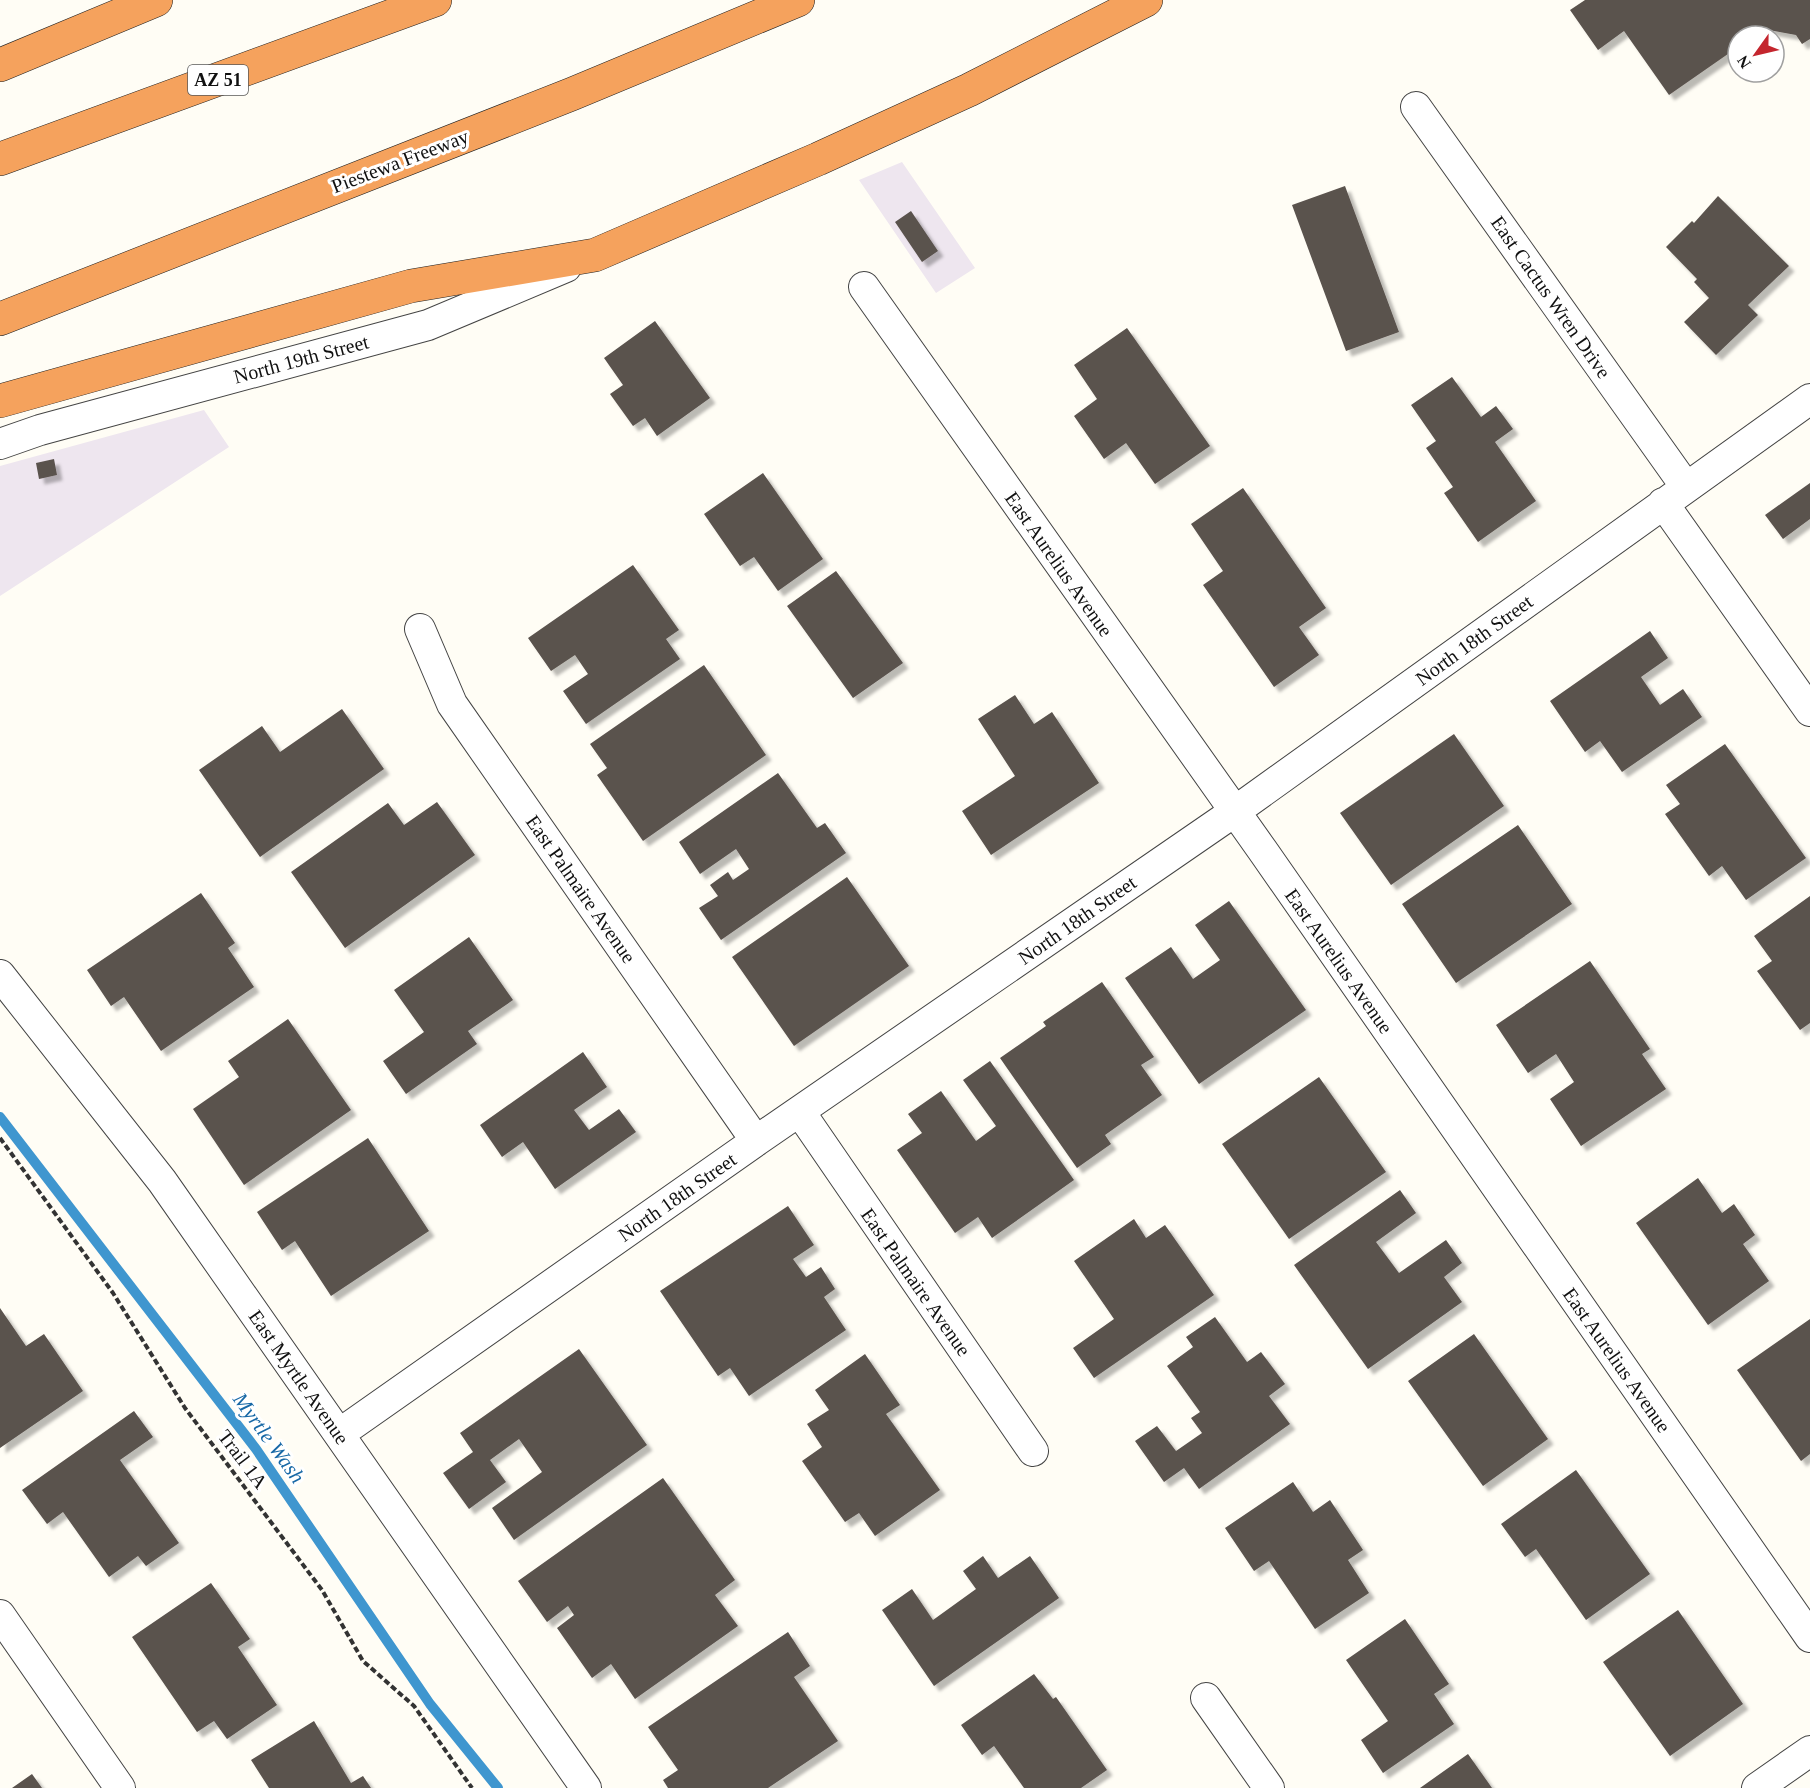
<svg xmlns="http://www.w3.org/2000/svg" width="1810" height="1788" font-family="'Times New Roman',serif">
  <style>
    .industrial { fill: #eee6ef }
    .lines { fill: none; stroke-linecap: round; stroke-linejoin: round }
    .stream { stroke: #3f96cf; stroke-width: 10 }
    .building { fill: #5a524d; filter: url(#shadow) }
    .street-casing { stroke: #444; stroke-width: 32 }
    .highway-casing { stroke: #222; stroke-width: 34 }
    .path { stroke: #333; stroke-width: 4; stroke-dasharray: 6 3; stroke-linecap: butt }
    .street { stroke: #fff; stroke-width: 30 }
    .highway { stroke: #f5a25d; stroke-width: 33 }
    .labels { text-anchor: middle; dominant-baseline: central; stroke-width: 6; stroke-linejoin: round; paint-order: stroke }
    .shield { fill: #fff; stroke: #585858; stroke-width: 1.5 }
    .shield-label { font-size: 18px; font-weight: bold; fill: #111 }
    .street-label { font-size: 20px; fill: #111; stroke: #fff }
    .water-label { font-size: 21px; font-style: italic; fill: #1768a6; stroke: #fff }
  </style>
  <defs>
    <filter id="shadow"><feDropShadow dx="5.5" dy="5.5" stdDeviation="1.5" flood-color="#0004"/></filter>
  </defs>
  <rect width="100%" height="100%" fill="#fffdf5"/>
  <!-- industrial -->
  <path class="industrial" d="M902 162 975 268 936 293 859 180Z
    M204 410 229 447 0 596V466Z"/>
  <g class="lines">
    <!-- stream -->
    <path class="stream" d="M0 1117 256 1449 430 1704 498 1788"/>
  </g>
  <!-- building -->
  <path class="building" d="M1585 0H1810V39L1802 44 1796 35 1764 29 1754 36H1738V47L1669 95 1624 31 1598 50 1570 10Z
    M1345 186 1399 332 1346 351 1292 205Z
    M1718 196 1789 266 1748 305 1758 315 1716 355 1684 322 1709 298 1694 282 1697 279 1666 247 1692 221 1694 223Z
    M911 211 938 251 922 262 895 222Z
    M655 321 710 398 657 436 645 418 633 426 610 394 623 385 604 358Z
    M1127 328 1210 446 1155 484 1126 443 1104 459 1074 416 1097 399 1074 365Z
    M1452 377 1481 417 1496 406 1513 429 1495 442 1536 501 1478 542 1444 493 1453 487 1426 448 1436 441 1411 405Z
    M54 459 57 475 39 479 36 463Z
    M763 473 823 559 778 591 754 557 740 566 704 514Z
    M1810 483V519L1783 539 1765 515Z
    M1243 488 1326 608 1299 627 1319 655 1274 687 1203 585 1223 571 1191 524Z
    M633 565 679 630 666 639 680 659 586 724 563 691 588 674 575 655 551 671 528 638Z
    M836 571 903 663 853 698 787 606Z
    M1650 631 1668 658 1641 677 1660 705 1683 689 1702 717 1622 772 1600 741 1585 752 1550 701Z
    M704 665 766 755 643 841 597 775 607 768 590 744Z
    M1015 695 1034 724 1052 712 1099 783 991 855 962 811 1015 776 978 719Z
    M342 709 384 769 260 857 199 770 262 726 280 752Z
    M1454 734 1504 806 1391 885 1340 813Z
    M1725 744 1806 858 1746 900 1722 866 1709 876 1665 814 1680 804 1666 785Z
    M778 773 817 828 825 823 846 853 721 940 699 908 718 896 710 885 728 872 733 880 749 869 736 849 700 874 679 842Z
    M437 802 475 855 345 948 291 872 388 803 404 825Z
    M1518 825 1572 904 1456 983 1402 904Z
    M847 877 909 966 794 1046 732 957Z
    M201 893 235 943 228 948 254 987 161 1051 124 997 111 1006 87 970Z
    M1810 896V1023L1800 1030 1757 971 1772 961 1754 936Z
    M1229 901 1306 1010 1199 1084 1125 978 1171 947 1193 979 1220 960 1195 925Z
    M469 937 513 1000 468 1031 477 1044 406 1094 383 1061 424 1032 394 990Z
    M1590 961 1650 1049 1642 1054 1666 1089 1581 1146 1550 1099 1574 1082 1556 1054 1528 1073 1496 1025Z
    M1102 982 1154 1057 1141 1065 1162 1095 1105 1135 1111 1144 1077 1168 1000 1058 1046 1026 1043 1022Z
    M288 1019 351 1110 244 1185 193 1109 239 1077 228 1061Z
    M583 1052 607 1087 574 1110 589 1130 619 1109 636 1132 555 1189 523 1142 502 1157 480 1125Z
    M990 1061 1074 1180 992 1238 978 1217 955 1233 897 1150 922 1133 908 1114 941 1091 976 1141 996 1126 963 1080Z
    M1319 1077 1386 1172 1289 1239 1222 1144Z
    M368 1138 429 1231 331 1296 295 1241 282 1250 257 1212Z
    M1698 1178 1722 1213 1734 1204 1755 1235 1743 1244 1769 1281 1708 1325 1636 1223Z
    M1400 1190 1416 1213 1376 1242 1399 1273 1446 1240 1462 1263 1444 1277 1462 1302 1368 1369 1294 1265Z
    M788 1206 814 1245 793 1259 806 1277 821 1267 835 1289 824 1297 846 1330 749 1396 730 1368 718 1376 660 1291Z
    M1134 1219 1146 1238 1165 1225 1214 1295 1094 1378 1073 1348 1114 1319 1074 1261Z
    M0 1308 26 1346 44 1334 83 1391 0 1448Z
    M1215 1317 1247 1362 1261 1352 1285 1384 1269 1396 1290 1424 1199 1489 1184 1468 1164 1482 1135 1441 1157 1426 1176 1451 1202 1433 1191 1418 1200 1412 1167 1366 1193 1347 1186 1337Z
    M1810 1319V1454L1801 1461 1737 1370Z
    M1474 1334 1548 1439 1483 1486 1408 1381Z
    M579 1349 647 1445 514 1540 492 1508 542 1472 519 1439 490 1460 506 1482 469 1509 443 1473 473 1452 460 1433Z
    M865 1354 900 1405 886 1414 940 1490 875 1536 859 1513 845 1522 802 1461 822 1447 807 1424 829 1410 815 1390Z
    M134 1411 153 1437 120 1460 179 1543 146 1566 138 1556 109 1577 63 1512 47 1524 22 1490Z
    M1576 1470 1650 1574 1586 1620 1536 1549 1525 1557 1501 1524Z
    M663 1478 735 1580 715 1595 738 1626 635 1699 611 1664 592 1678 557 1628 574 1615 568 1606 547 1622 518 1581Z
    M1293 1482 1313 1512 1330 1500 1363 1550 1348 1560 1369 1593 1315 1629 1269 1561 1254 1571 1225 1528Z
    M983 1556 998 1578 1030 1556 1059 1598 934 1686 882 1610 912 1589 933 1620 976 1589 963 1571Z
    M211 1583 250 1639 238 1647 277 1705 227 1739 214 1721 197 1732 132 1637Z
    M1678 1610 1743 1704 1670 1756 1603 1662Z
    M1405 1619 1449 1684 1434 1694 1454 1724 1383 1773 1361 1740 1388 1721 1346 1660Z
    M788 1632 810 1666 794 1677 838 1741 768 1788H668L663 1780 678 1770 648 1727Z
    M1034 1674 1053 1699 1056 1697 1107 1770 1081 1788H1024L994 1746 982 1755 961 1725Z
    M314 1721 351 1783 363 1776 371 1788H269L251 1760Z
    M1468 1754 1492 1788H1420Z
    M32 1774 42 1788H12Z"/>
  <g class="lines">
    <defs>
      <path id="street" d="M1416 107 1686 487
        M864 287 1263 851 1810 1637
        M0 444 40 430 428 325 566 267
        M1663 503 1810 711
        M420 629 452 704 756 1141
        M0 975 162 1181 586 1788
        M800 1112 1033 1451
        M339 1434 756 1141 1234 812 1810 399
        M0 1615 120 1788
        M1206 1698 1269 1788
        M1757 1788 1810 1751"/>
      <path id="highway" d="M0 65 156 0
        M0 159 435 0
        M0 319 572 94 798 0
        M0 401 411 286 595 255 818 159 969 90 1146 0"/>
    </defs>
    <!-- street casing -->
    <use href="#street" class="street-casing"/>
    <!-- highway casing -->
    <use href="#highway" class="highway-casing"/>
    <!-- path -->
    <path class="path" d="M0 1138 113 1293 185 1408 322 1590 363 1661 414 1706 472 1788"/>
    <!-- street -->
    <use href="#street" class="street"/>
    <!-- highway -->
    <use href="#highway" class="highway"/>
  </g>
  <g class="labels">
    <!-- shield labels -->
    <rect class="shield" x="188" y="65" width="60" height="30" rx="4.5"/>
    <g class="shield-label">
      <text x="218" y="80">AZ 51</text>
    </g>
    <!-- street labels -->
    <g class="street-label">
      <text transform="translate(400 161) rotate(-21)">Piestewa Freeway</text>
      <text transform="translate(1551 297) rotate(55)">East Cactus Wren Drive</text>
      <text transform="translate(301 359) rotate(-15)">North 19th Street</text>
      <text transform="translate(1059 564) rotate(55)">East Aurelius Avenue</text>
      <text transform="translate(1474 640) rotate(-36)">North 18th Street</text>
      <text transform="translate(581 889) rotate(55)">East Palmaire Avenue</text>
      <text transform="translate(1077 920) rotate(-35)">North 18th Street</text>
      <text transform="translate(1339 961) rotate(55)">East Aurelius Avenue</text>
      <text transform="translate(677 1197) rotate(-35)">North 18th Street</text>
      <text transform="translate(916 1282) rotate(55)">East Palmaire Avenue</text>
      <text transform="translate(1617 1360) rotate(55)">East Aurelius Avenue</text>
      <text transform="translate(299 1377) rotate(55)">East Myrtle Avenue</text>
      <text transform="translate(243 1459) rotate(53)">Trail 1A</text>
    </g>
    <!-- water labels -->
    <g class="water-label">
      <text transform="translate(269 1438) rotate(54)">Myrtle Wash</text>
    </g>
  </g>
  <!-- north arrow -->
  <g transform="translate(1756 54) rotate(236)"><circle r="28" fill="#ffffff" stroke="#a0a0a0" stroke-width="1.5"/>
  <path d="M0-4.5L10 22L0 15L-10 22Z" fill="#c4262e"/>
  <text y="-9" font-size="16" font-weight="bold" text-anchor="middle" fill="#111111">N</text>
  </g>
</svg>
